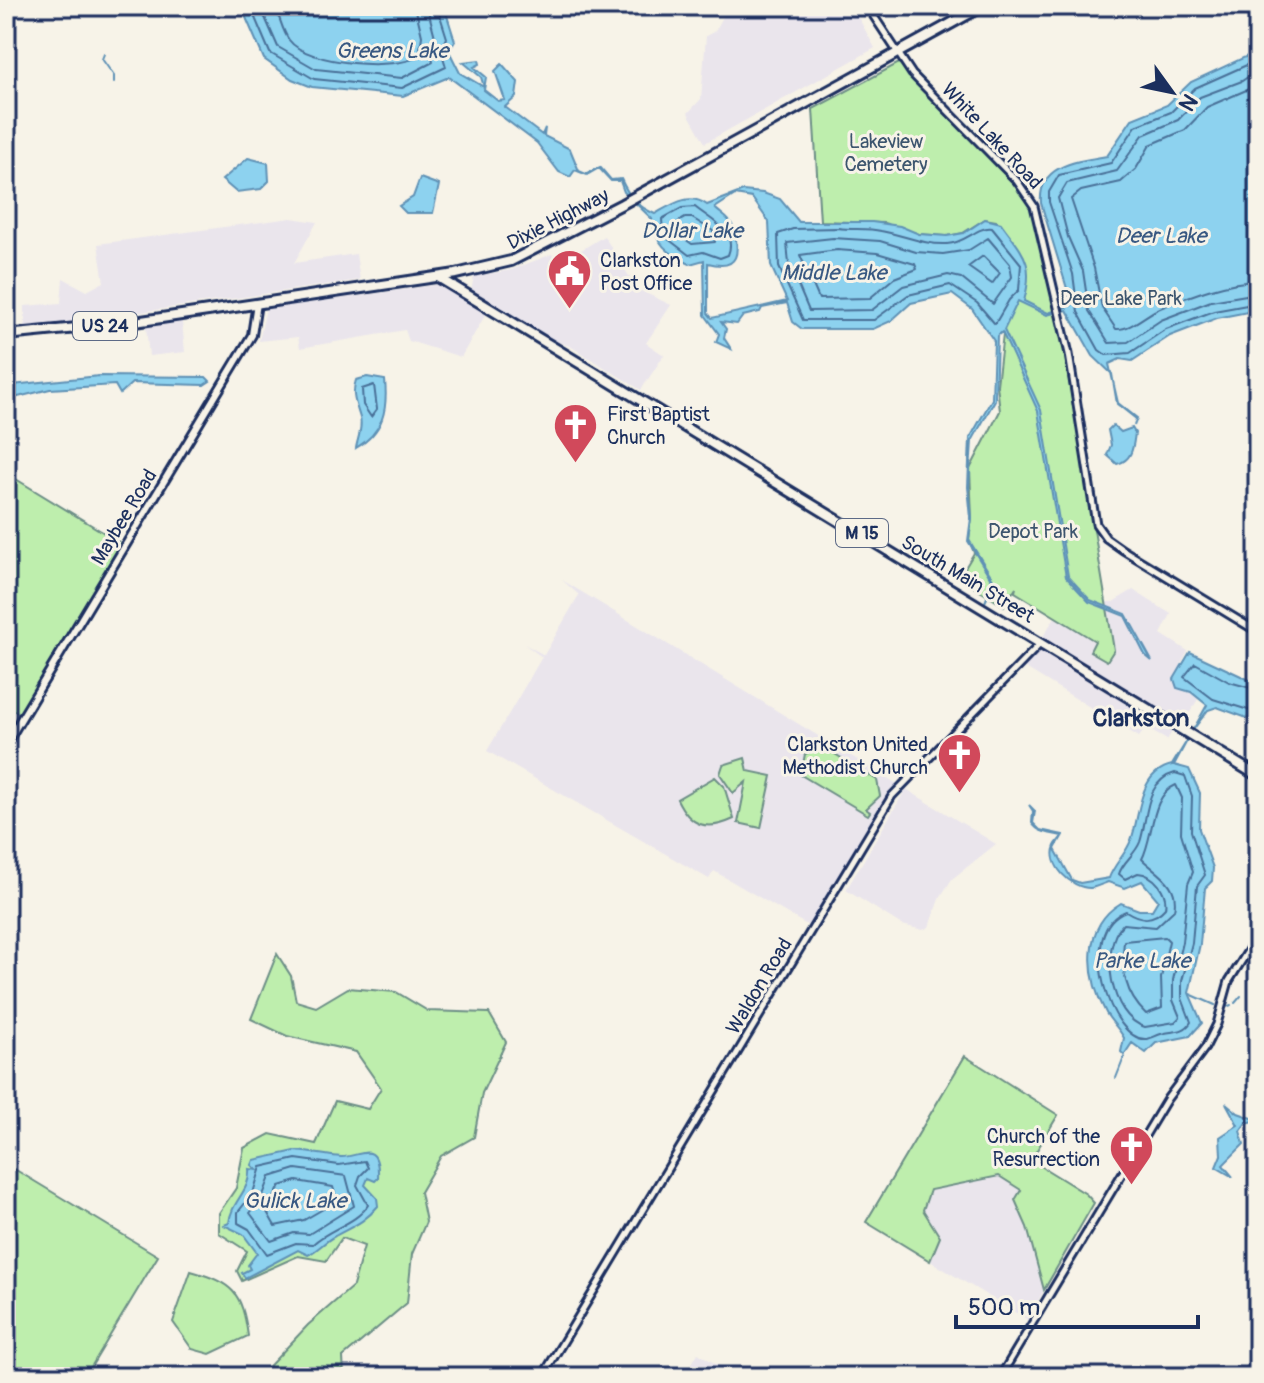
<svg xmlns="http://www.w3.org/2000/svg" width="1264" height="1383" font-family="Pangolin,sans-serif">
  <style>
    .built { fill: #eae5ec }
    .green { fill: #beeead; stroke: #6c8e86; stroke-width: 2 }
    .water { fill: #8dd2ef; stroke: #5f91b5; stroke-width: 2; fill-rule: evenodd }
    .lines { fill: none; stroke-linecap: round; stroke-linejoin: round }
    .shore { stroke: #497098; stroke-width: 2 }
    .stream { stroke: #5f91b5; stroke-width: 2 }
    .tertiary-casing { stroke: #1b2f5e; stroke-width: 11 }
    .secondary-casing { stroke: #1b2f5e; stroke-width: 12 }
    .primary-casing { stroke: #1b2f5e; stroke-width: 14 }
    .tertiary { stroke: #f7f3e8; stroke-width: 5 }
    .secondary { stroke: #f7f3e8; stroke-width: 6 }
    .primary { stroke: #f7f3e8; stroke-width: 8 }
    .labels { text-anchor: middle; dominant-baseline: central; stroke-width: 6; stroke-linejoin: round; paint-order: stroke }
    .shield { fill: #f7f3e8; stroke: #5d6a87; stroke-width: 2 }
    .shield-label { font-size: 18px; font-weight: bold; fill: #1b2f5e }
    .street-label { font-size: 20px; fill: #1b2f5e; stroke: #f7f3e8 }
    .park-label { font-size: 20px; fill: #3c556e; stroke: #f7f3e8 }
    .poi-label { font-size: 20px; fill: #1b2f5e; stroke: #f7f3e8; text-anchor: start }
    .water-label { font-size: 22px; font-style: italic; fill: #385882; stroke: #f7f3e8 }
    .quarter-label { font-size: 24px; font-weight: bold; fill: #1b2f5e; stroke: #f7f3e8 }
  </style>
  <rect width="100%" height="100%" fill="#f7f3e8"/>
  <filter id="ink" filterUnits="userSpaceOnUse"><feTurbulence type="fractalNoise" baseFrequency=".0125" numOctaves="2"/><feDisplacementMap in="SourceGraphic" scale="16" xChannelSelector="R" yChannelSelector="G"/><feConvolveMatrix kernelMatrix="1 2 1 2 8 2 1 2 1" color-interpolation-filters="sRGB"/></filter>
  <g filter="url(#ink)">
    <!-- built -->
    <path class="built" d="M738 6H852L875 48 705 143 688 113 701 99 706 36 715 31 726 12Z
      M291 218 317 222 294 263 356 254 360 280 25 329V306L61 303 63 278 87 291 104 282 98 244Z
      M604 236 637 289 671 305 646 343 664 355 641 390 570 346 555 341 471 292 474 276 511 270 552 254 557 265Z
      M440 284 487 312 461 357 409 341 405 330 300 348 298 337 259 341 266 309Z
      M182 322 185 352 149 356 146 327Z
      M562 580 899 785 812 928 714 871 709 879 487 751 542 657 524 644 544 655 579 595Z
      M1133 590 1171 614 1161 634 1188 651 1181 664 1196 673 1206 686 1178 732 1173 730 1167 740 1146 728 1139 737 1024 667 1043 648 1042 638 1055 617 1114 650 1105 602H1113Z
      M906 789 996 844 952 879 939 899 929 927 923 930 902 925 846 890Z
      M999 1176 1021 1191 1015 1200 1027 1227 1044 1290 1028 1320 930 1261 940 1237 923 1210 930 1190Z
      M698 1353 737 1377H684Z"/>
    <!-- green -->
    <path class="green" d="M899 63 1030 201 1064 350 1114 650 1107 661 1090 651 1095 641 1015 592 1016 587 1004 606 959 578 974 553 969 540 972 518 970 469 1000 411 997 385 1003 334V227L996 221 985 219 963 233 947 236 919 234 884 223 820 221 813 109Z
      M6 473 124 545 21 715 6 705Z
      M822 746 877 780 880 796 866 809 870 812 868 815 801 775 805 754Z
      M745 758 748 771 772 776 761 828 738 823 746 782 733 793 720 774 723 765Z
      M715 777 724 786 734 819C706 832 690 826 677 799Z
      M277 954 291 976 296 1001 316 1007 348 988 396 992 428 1011 489 1013 506 1042 482 1093 474 1137 441 1156 420 1192 426 1222 412 1254 407 1303 343 1357 344 1377H259L308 1325 353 1286 364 1246 342 1238 326 1261 298 1256 242 1281 237 1271 247 1251 219 1233V1213L236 1188 244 1148 270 1134 316 1144 335 1101 368 1109 381 1088 356 1052 287 1036 251 1019Z
      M965 1056 1058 1115 1031 1160 1086 1194 1094 1203 1044 1290 1027 1227 1015 1200 1021 1190 999 1176 930 1190 923 1210 940 1237 930 1261 866 1222Z
      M6 1164 158 1256 85 1377H6Z
      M191 1271C233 1283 242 1292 248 1336L210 1354 192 1349 173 1322Z"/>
    <!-- water -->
    <path class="water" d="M241 6H444L455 41 449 51 460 73 484 87 481 77 463 62 479 60 480 64 474 67 486 77 484 90 498 101 505 100 495 71 502 64 518 82 516 97 505 107 542 135 545 128 544 136 570 149 579 171 586 174 600 167 611 180 621 179C629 197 637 206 655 214 673 204 689 192 707 205L743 191 763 193 780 199 799 222H872L900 226 919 234 947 236 964 233 985 219 1001 223C1023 254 1035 261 1024 301L1048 313 1072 305 1041 203C1038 164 1078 161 1107 156L1132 119 1167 105 1191 82 1258 51V310L1217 318 1170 336 1132 361 1120 359 1109 364 1118 403 1137 418 1134 426 1136 419 1117 404 1112 374 1093 356 1067 310 1047 315 1018 301 1004 330 1041 410 1068 576 1090 600 1126 614 1152 661 1145 655 1125 616 1089 602 1066 577 1038 411 1002 332 997 336 995 400 972 441 969 487 972 518 969 540 995 582 985 602 993 582 968 541 971 518 968 487 970 438 992 399 994 341 972 309 952 294 911 303 891 321 873 329H802L793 322 787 303 762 308 760 312 743 316 737 324 721 322 726 329 724 338 731 349 716 342 719 334 705 315 704 260 690 264C668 254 654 242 652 219L624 192 620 181H611L599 168 587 175 575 170 570 177 559 172 537 143 449 77 403 96 312 87 292 79 264 59ZM735 195 752 198 769 222 771 266 787 301 712 318 708 313V263C740 272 740 251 733 227 730 218 720 214 715 208Z
      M248 158 268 163 269 181 261 189 236 192 222 180Z
      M420 178 439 185 433 213H406L399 206 413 197Z
      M99 376 206 377 210 381 204 385 132 383 120 394 115 385 50 389 6 400V388L12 385Z
      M367 377 385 380C388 411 383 432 356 448 357 440 363 428 360 418 356 404 351 395 356 380Z
      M1113 425 1121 432 1132 428 1135 433C1133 446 1133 460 1117 464L1107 455 1111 445 1108 430Z
      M1190 652 1258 684V722L1217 707 1208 710 1193 730 1207 705 1191 692 1177 688 1174 679Z
      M1188 739 1174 765 1189 769 1200 793 1199 829 1213 868 1212 881 1205 888 1200 944 1189 993 1202 1023 1190 1036 1156 1043 1146 1053 1132 1043 1124 1055 1121 1052 1124 1038C1119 1028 1111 1022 1106 1013 1086 976 1082 926 1121 903L1139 910H1152L1158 900 1142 881 1125 888 1108 882C1102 884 1095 888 1090 888 1071 888 1047 865 1055 846 1057 842 1060 840 1062 836 1051 833 1039 834 1032 823L1033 811 1029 805 1035 811 1033 823 1040 830 1063 835 1055 849 1072 880 1080 883 1109 878C1114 864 1126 854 1131 840 1141 815 1137 773 1172 765Z
      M1226 1103 1238 1113 1258 1120 1246 1123 1240 1131 1244 1144 1223 1165 1233 1177 1216 1167 1221 1155 1220 1137 1238 1125Z
      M295 1151C311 1152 326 1156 341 1157 358 1158 380 1137 378 1178L375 1181 368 1178 365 1185 377 1198 378 1206C365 1222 353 1226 335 1236 325 1241 318 1250 308 1255L298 1250 245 1278 242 1273 250 1269 248 1265 257 1253 243 1234 224 1225 229 1223C231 1201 251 1191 249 1169L257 1170 252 1165 254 1160Z"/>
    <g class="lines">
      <!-- shore -->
      <path class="shore" d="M250 6 270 53 314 79 402 88 446 67 441 50 447 38 437 6
        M260 6 278 47 316 69 402 78 433 62 431 48 435 37 427 6
        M274 6C280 16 282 31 289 40 307 65 396 71 419 56L422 36 415 6
        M1258 60 1195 88 1171 112 1136 126 1111 163 1059 175 1049 192V202L1073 274 1078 312 1099 350 1106 355 1130 353 1166 329 1214 311 1258 303
        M1258 70 1242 81 1200 97 1178 120 1143 135 1117 171 1067 183 1058 198 1068 237 1083 271 1089 311 1109 343 1128 342 1161 320 1211 301 1258 293
        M1258 85 1207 107 1185 130 1150 145 1136 169 1121 182 1081 191 1071 199 1094 268 1102 308 1116 329C1131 330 1146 314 1160 308 1191 295 1225 282 1258 281
        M695 207C709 219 738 231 728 255L720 258 703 252 689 255 663 235 662 219 682 208Z
        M685 218H692L713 231 715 242 692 244 673 231V225Z
        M838 228C852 230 867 228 881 231 904 235 924 245 947 244 966 243 977 226 992 228L1021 264 1019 290 1009 300 995 324 977 303 950 285 908 295 874 320H803L779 267 778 234 793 229Z
        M833 238 880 241 916 252 943 254 969 250 988 238 1010 264 1012 277 993 304 961 278 948 275 903 286 872 310 809 311 789 264 787 243Z
        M837 250 877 253 915 264 917 269 894 278 870 298 819 299 800 255Z
        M983 256 1000 273 992 284 968 267Z
        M374 385 377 409 371 417 363 405 362 389Z
        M1258 690 1229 682 1195 663 1184 677 1213 699 1258 713
        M1175 773 1185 776 1192 796 1191 831 1205 875 1197 886 1192 943 1182 981V998L1191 1022C1185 1032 1176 1031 1165 1033 1159 1034 1152 1038 1147 1039 1111 1043 1074 930 1126 911 1140 920 1153 922 1165 908 1168 892 1154 874 1138 873L1125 879 1119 874C1123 861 1135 855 1140 842 1148 819 1144 781 1175 773Z
        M1176 785 1182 798 1181 833 1193 872 1188 884 1182 942 1173 980V1000L1180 1017 1175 1022 1145 1027C1110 1017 1099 947 1123 924L1156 927 1174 910C1180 883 1156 873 1142 859 1154 836 1150 796 1176 785Z
        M1165 937 1169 941 1161 978 1162 1008 1146 1014C1125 994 1121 970 1124 941Z
        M296 1159 339 1165 365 1161 368 1168 360 1176 357 1185 368 1205C357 1223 329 1229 313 1244L296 1243 267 1254 249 1229 238 1223V1212L253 1193 261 1167Z
        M296 1169 346 1176 354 1206 309 1234 294 1233 271 1241 250 1213 262 1198 270 1177Z
        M297 1181 333 1187 337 1201 304 1220 275 1226 267 1212 280 1186Z"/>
      <!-- stream -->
      <path class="stream" d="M104 54 102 59 114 76V83
        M1190 994 1215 1005
        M1235 1003 1241 996
        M1224 1008 1231 1005
        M1116 1078 1125 1055"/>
      <defs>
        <path id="tertiary" d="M867 6 912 74 1017 181 1034 206 1069 354 1096 524 1106 538 1123 550 1258 632
          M542 1377 892 796 1041 643
          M1000 1377 1167 1099 1205 1048 1217 1024 1229 981 1258 935"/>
        <path id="secondary" d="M6 744 252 335 257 303"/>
        <path id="primary" d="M438 277 1258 776
          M6 335 128 323 456 274 511 261 622 204 983 6"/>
      </defs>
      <!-- tertiary casing -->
      <use href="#tertiary" class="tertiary-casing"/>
      <!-- secondary casing -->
      <use href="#secondary" class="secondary-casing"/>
      <!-- primary casing -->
      <use href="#primary" class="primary-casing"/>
      <!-- tertiary -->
      <use href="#tertiary" class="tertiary"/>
      <!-- secondary -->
      <use href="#secondary" class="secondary"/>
      <!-- primary -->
      <use href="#primary" class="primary"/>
    </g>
  </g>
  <!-- icons -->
  <defs>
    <symbol id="civic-pin" viewBox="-11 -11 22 30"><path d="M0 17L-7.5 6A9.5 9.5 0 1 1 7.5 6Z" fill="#d1495b" stroke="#f7f3e8"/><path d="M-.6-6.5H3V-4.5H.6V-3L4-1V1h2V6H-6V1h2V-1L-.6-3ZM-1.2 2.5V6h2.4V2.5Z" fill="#fff"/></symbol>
    <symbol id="church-pin" viewBox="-11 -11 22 30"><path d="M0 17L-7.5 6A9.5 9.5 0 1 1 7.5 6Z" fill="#d1495b" stroke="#f7f3e8"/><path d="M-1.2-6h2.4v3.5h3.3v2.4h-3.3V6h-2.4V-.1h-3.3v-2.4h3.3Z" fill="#fff"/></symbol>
  </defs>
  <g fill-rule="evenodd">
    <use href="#civic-pin" x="544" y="246" width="51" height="69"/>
    <use href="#church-pin" x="550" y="400" width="51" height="69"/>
    <use href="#church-pin" x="934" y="730" width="51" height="69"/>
    <use href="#church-pin" x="1106" y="1122" width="51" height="69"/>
  </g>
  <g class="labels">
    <!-- shield labels -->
    <g class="shield">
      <rect x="73" y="312" width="64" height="28" rx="6"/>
      <rect x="836" y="519" width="52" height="28" rx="6"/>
    </g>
    <g class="shield-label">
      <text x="105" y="326">US 24</text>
      <text x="862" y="533">M 15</text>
    </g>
    <!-- street labels -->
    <g class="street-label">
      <text transform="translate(992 136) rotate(47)">White Lake Road</text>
      <text transform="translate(558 219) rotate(-27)">Dixie Highway</text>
      <text transform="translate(124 517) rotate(-59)">Maybee Road</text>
      <text transform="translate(968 579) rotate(31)">South Main Street</text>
      <text transform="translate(759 986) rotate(-59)">Waldon Road</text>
    </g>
    <!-- park labels -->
    <g class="park-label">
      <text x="886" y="141">Lakeview<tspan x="886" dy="23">Cemetery</tspan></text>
      <text x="1121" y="298">Deer Lake Park</text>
      <text x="1033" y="531">Depot Park</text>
    </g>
    <!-- poi labels -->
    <g class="poi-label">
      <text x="600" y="260">Clarkston<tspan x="600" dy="23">Post Office</tspan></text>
      <text x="607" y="414">First Baptist<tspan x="607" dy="23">Church</tspan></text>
      <text x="928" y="744" text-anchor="end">Clarkston United<tspan x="928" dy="23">Methodist Church</tspan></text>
      <text x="1100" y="1136" text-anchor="end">Church of the<tspan x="1100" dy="23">Resurrection</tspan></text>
    </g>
    <!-- water labels -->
    <g class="water-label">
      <text x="392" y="51">Greens Lake</text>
      <text x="692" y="231">Dollar Lake</text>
      <text x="1161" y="236">Deer Lake</text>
      <text x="834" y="273">Middle Lake</text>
      <text x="1142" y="961">Parke Lake</text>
      <text x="295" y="1201">Gulick Lake</text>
    </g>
    <!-- quarter labels -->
    <g class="quarter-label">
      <text x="1141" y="718">Clarkston</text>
    </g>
  </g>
  <!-- margin -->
  <rect width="1264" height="1383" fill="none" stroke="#f7f3e8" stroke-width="32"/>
  <rect x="16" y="16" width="1232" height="1351" fill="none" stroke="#1b2f5e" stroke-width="3" filter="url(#ink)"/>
  <!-- north arrow -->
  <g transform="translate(1172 92) rotate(123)" stroke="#f7f3e8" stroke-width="6" paint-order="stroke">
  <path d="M0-6L14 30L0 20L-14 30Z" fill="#1b2f5e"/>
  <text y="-12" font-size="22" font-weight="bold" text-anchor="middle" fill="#1b2f5e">N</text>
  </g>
  <!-- scale -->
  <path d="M956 1315v12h242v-12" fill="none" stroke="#1b2f5e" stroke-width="4"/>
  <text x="968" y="1315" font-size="24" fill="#1b2f5e" stroke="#f7f3e8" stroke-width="6" paint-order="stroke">500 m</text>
</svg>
